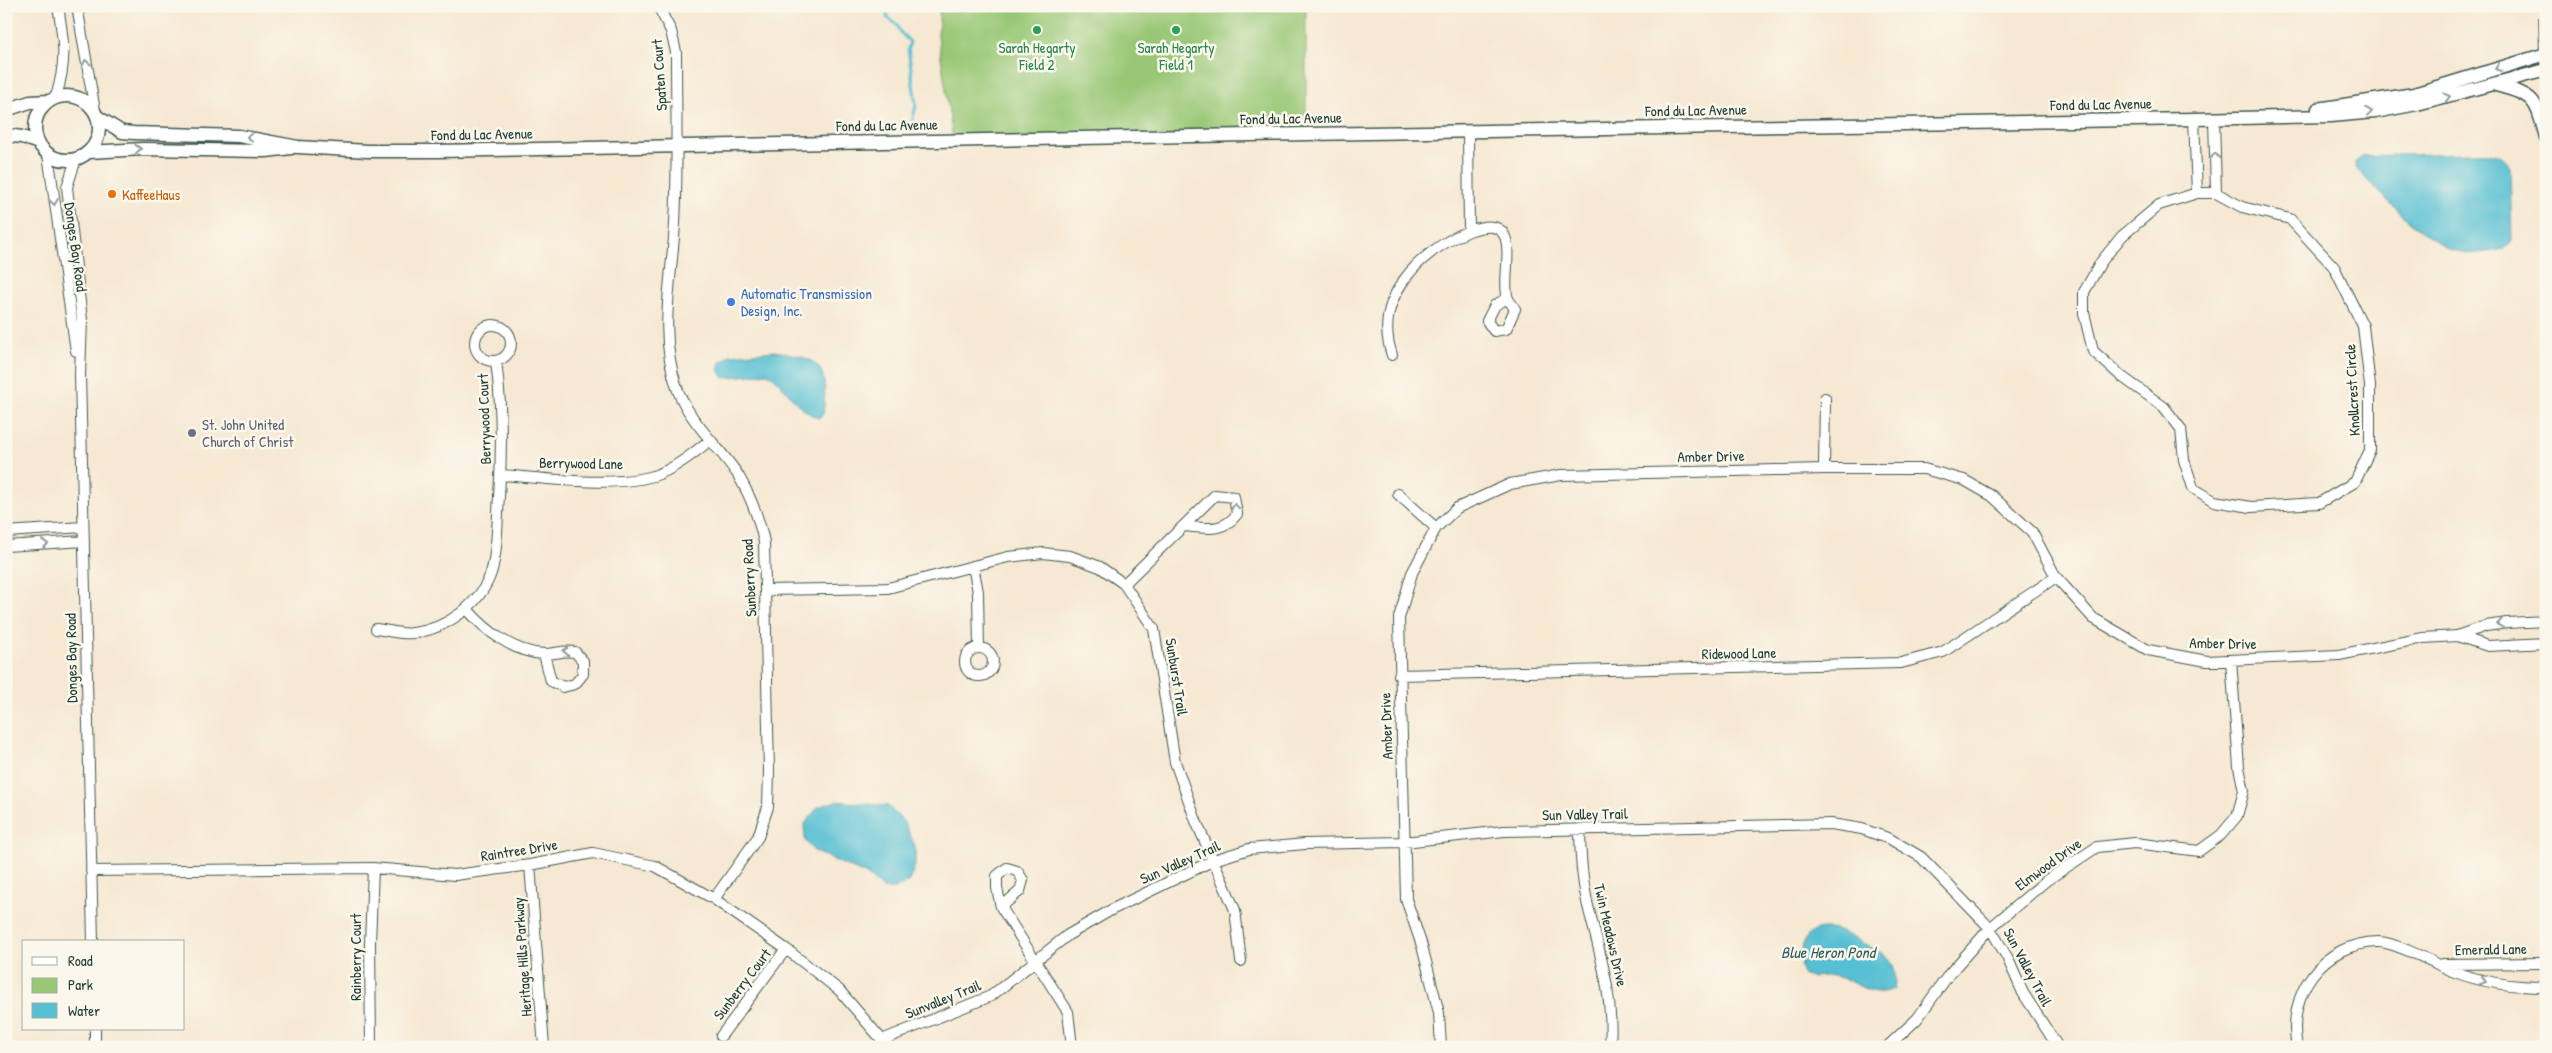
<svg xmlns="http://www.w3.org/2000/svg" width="2552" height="1053" font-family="'Patrick Hand',sans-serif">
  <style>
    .green { fill: #98c775; stroke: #5c8254 }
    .water { fill: #56bfd3; stroke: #3a7e84 }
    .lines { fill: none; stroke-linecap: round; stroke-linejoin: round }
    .stream { stroke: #56bfd3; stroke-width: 3 }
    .minor-casing { stroke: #3f574c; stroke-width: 12 }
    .major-casing { stroke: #3f574c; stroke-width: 15 }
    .minor { stroke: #fff; stroke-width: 10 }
    .major { stroke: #fff; stroke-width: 12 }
    .oneway { stroke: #8f9e9a }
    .leisure-dot { fill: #2e9e5b; stroke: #fbf7ec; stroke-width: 2 }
    .food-dot { fill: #e8710a; stroke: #fbf7ec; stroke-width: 2 }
    .shop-dot { fill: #3f7fe0; stroke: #fbf7ec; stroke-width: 2 }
    .worship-dot { fill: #6b7280; stroke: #fbf7ec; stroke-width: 2 }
    .labels { text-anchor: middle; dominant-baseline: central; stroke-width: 5; stroke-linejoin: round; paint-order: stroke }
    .leisure-label { font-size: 15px; fill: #27864d; stroke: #fbf7ec }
    .street-label { font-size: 15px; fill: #1f3d34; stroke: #fbf7ec }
    .food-label { font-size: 15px; fill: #c56008; stroke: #fbf7ec; text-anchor: start }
    .shop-label { font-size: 15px; fill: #366cbe; stroke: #fbf7ec; text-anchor: start }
    .worship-label { font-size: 15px; fill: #5b616d; stroke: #fbf7ec; text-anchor: start }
    .water-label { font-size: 16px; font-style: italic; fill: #2d5e5c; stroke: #fbf7ec }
  </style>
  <rect width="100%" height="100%" fill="#fbf7ec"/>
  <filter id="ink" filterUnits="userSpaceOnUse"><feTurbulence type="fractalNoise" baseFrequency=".02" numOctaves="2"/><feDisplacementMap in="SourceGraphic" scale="10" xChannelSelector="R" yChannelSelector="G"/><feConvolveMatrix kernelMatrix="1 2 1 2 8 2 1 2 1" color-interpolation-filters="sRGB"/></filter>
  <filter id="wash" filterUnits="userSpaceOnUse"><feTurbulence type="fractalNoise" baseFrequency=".0096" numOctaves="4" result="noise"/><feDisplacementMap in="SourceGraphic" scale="20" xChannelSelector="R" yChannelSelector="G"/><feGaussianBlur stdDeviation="1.12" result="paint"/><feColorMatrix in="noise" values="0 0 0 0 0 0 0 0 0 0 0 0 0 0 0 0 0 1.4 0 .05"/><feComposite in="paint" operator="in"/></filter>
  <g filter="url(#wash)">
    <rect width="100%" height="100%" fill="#f6e8d2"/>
    <!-- green -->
    <path class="green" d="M940 6H1306V134L953 140 938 36Z"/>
    <!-- water -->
    <path class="water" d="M2469 153C2487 153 2501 150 2510 167L2512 240C2506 250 2498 251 2486 252 2474 254 2463 255 2452 250 2420 237 2388 200 2363 176L2356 168 2355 162 2364 156Z
      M774 351C822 358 829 366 823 415L818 418C797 410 786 386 768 373L724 378 719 370V364L730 355Z
      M836 801 888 806 904 822 915 846V866L909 881 894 889H883L867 875 814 851 805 841 804 825 818 807Z
      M1829 929C1842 931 1850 936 1861 942 1882 954 1900 957 1894 988 1872 1001 1855 979 1834 976 1823 974 1813 980 1803 974 1797 961 1801 935 1816 930 1820 929 1825 929 1829 929Z"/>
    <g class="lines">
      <!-- stream -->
      <path class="stream" d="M888 6 887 17 897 25 900 32 910 42 908 48 916 105 910 131"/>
    </g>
  </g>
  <g filter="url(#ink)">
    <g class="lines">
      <defs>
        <path id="minor" d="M77 6 95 111
          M658 6 671 31 676 52C676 109 678 166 675 223 672 279 658 333 677 388 689 422 719 446 738 475 751 497 759 518 764 542L769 772 768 807 758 837 714 899
          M2544 6 2545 54
          M56 97C67 60 64 43 58 6
          M2214 118 2216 193
          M2194 119 2197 193
          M48 154 76 351
          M76 159 67 187 82 320 80 374 93 942
          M2197 193H2216L2242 207 2290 219 2334 267 2363 326 2370 386V450L2355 482 2319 503 2251 507 2214 501 2193 488 2184 460 2181 429 2164 407 2121 376 2093 351 2084 313V292L2101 262 2122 236 2159 205Z
          M1469 231C1528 209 1499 275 1508 299 1510 302 1513 306 1515 309L1506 329 1494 331 1487 321 1495 305 1508 298
          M475 343a18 18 0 1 1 36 0a18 18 0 1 1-36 0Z
          M1392 355C1372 298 1420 251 1469 231L1468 131
          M1824 469 1825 398
          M501 475C543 478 620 489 659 474 678 466 694 453 710 440
          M1398 494 1436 528
          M6 532 83 527
          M6 546 84 541
          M973 566 978 592 979 648
          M1124 584 1215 495 1234 497 1237 514C1223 533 1205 528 1183 526
          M766 590 888 588 1008 557 1043 553 1070 556 1100 567 1124 584 1154 629 1175 762 1196 821 1235 910 1241 961
          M467 609C485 630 514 653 544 654 555 654 563 650 575 652L583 661V674L575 684 563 687 551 681 544 654
          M376 629C387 630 402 635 413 633 446 629 480 605 491 573 498 550 497 521 499 497 502 452 502 406 496 361
          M2457 636 2488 646 2546 643
          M965 662a14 14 0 1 1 28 0a14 14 0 1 1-28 0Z
          M1399 675 1901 663 1943 652 2056 577
          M1580 829C1580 854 1582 878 1587 902 1599 951 1614 995 1610 1047
          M530 865 544 1047
          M91 871 373 868 455 875 530 865 593 853 655 866 714 899 786 949 839 990 882 1040 883 1047
          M1001 907 1020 891 1023 880 1017 871 1007 868 997 876V888L1001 907 1068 1012 1072 1047
          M2443 964 2546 963
          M95 1029V1047
          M721 1036 786 949
          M882 1040 991 996 1068 935 1113 909 1214 860 1249 849 1305 844 1404 842 1504 831 1831 824 1862 829 1890 839 1921 857 1990 928 2007 957 2023 993 2058 1047
          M371 1047 370 943 373 868
          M1441 1047 1439 1013 1422 946 1406 899 1399 618 1412 573 1436 528 1457 508 1510 484 1561 475 1824 469H1924L1964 480 1992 496 2032 532 2056 577 2093 618 2148 650 2207 661 2339 655 2423 638 2457 636 2486 626 2507 623 2546 621
          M1887 1047 1917 1019 1950 973 1990 928 2047 880 2097 847 2135 843 2199 851 2221 835 2237 816 2244 791 2239 767 2231 660
          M2297 1047C2286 994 2322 943 2378 942 2395 942 2435 963 2452 971 2483 983 2513 987 2546 987"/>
        <path id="major" d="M2496 85C2536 96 2535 98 2546 137
          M35 128a32 32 0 1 1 64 0a32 32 0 1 1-64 0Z
          M2318 109 2414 94 2546 54
          M6 110 30 102 49 101
          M98 117 122 132 134 133 239 136 298 147 368 151H437L1080 138 2194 119 2331 116 2375 112 2417 104 2546 70
          M6 135 22 137 39 143
          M89 152 143 149 266 151 291 148"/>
      </defs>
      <!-- minor casing -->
      <use href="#minor" class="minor-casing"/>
      <!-- major casing -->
      <use href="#major" class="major-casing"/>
      <!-- minor -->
      <use href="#minor" class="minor"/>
      <!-- major -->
      <use href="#major" class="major"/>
    </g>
    <!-- one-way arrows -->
    <defs><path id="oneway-chevron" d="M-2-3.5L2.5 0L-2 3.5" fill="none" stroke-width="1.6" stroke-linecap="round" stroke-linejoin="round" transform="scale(1.25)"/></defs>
    <g class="oneway">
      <use href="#oneway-chevron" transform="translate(86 63) rotate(-101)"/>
      <use href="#oneway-chevron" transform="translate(2498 68) rotate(162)"/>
      <use href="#oneway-chevron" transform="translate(2447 97) rotate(-14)"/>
      <use href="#oneway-chevron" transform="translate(2369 112) rotate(-7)"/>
      <use href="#oneway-chevron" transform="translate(250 137) rotate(-174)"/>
      <use href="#oneway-chevron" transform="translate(138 149) rotate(-2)"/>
      <use href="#oneway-chevron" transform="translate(2215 156) rotate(-92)"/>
      <use href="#oneway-chevron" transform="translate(54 202) rotate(81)"/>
      <use href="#oneway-chevron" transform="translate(1235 507) rotate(-98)"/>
      <use href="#oneway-chevron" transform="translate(45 544) rotate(-4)"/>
      <use href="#oneway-chevron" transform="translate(2500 624) rotate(171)"/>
      <use href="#oneway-chevron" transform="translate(566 651) rotate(-177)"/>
      <use href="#oneway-chevron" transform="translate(2483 981) rotate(18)"/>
    </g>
  </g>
  <!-- markers -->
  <g class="leisure-dot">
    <circle cx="1037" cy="30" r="5"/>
    <circle cx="1176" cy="30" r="5"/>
  </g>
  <circle class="food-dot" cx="112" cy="194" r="5"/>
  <circle class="shop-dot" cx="731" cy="302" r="5"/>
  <circle class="worship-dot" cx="192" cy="433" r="5"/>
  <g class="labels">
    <!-- leisure labels -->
    <g class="leisure-label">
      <text x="1037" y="47">Sarah Hegarty<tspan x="1037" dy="17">Field 2</tspan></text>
      <text x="1176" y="47">Sarah Hegarty<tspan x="1176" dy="17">Field 1</tspan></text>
    </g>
    <!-- street labels -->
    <g class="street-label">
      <text transform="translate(659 75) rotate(-94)">Spaten Court</text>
      <text transform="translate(2101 104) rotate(-1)">Fond du Lac Avenue</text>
      <text transform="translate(1696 110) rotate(-1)">Fond du Lac Avenue</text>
      <text transform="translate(1291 118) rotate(-1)">Fond du Lac Avenue</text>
      <text transform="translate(887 125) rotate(-1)">Fond du Lac Avenue</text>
      <text transform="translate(482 134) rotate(-1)">Fond du Lac Avenue</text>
      <text transform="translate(76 247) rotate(82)">Donges Bay Road</text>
      <text transform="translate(2352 390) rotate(-93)">Knollcrest Circle</text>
      <text transform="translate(484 419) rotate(-92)">Berrywood Court</text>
      <text transform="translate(1711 456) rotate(-1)">Amber Drive</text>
      <text transform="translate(581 463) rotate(1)">Berrywood Lane</text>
      <text transform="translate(749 578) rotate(-93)">Sunberry Road</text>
      <text transform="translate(2223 643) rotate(1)">Amber Drive</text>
      <text transform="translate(1739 653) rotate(-1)">Ridewood Lane</text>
      <text transform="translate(71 658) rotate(-91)">Donges Bay Road</text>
      <text transform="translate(1177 677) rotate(81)">Sunburst Trail</text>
      <text transform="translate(1386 726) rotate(-92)">Amber Drive</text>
      <text transform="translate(1585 814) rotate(-1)">Sun Valley Trail</text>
      <text transform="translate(519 850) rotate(-9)">Raintree Drive</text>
      <text transform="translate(1180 862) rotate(-24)">Sun Valley Trail</text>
      <text transform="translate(2048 864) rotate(-36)">Elmwood Drive</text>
      <text transform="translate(1611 935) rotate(77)">Twin Meadows Drive</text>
      <text transform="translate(2491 949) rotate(-1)">Emerald Lane</text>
      <text transform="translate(355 957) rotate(-90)">Rainberry Court</text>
      <text transform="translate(522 957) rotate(-94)">Heritage Hills Parkway</text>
      <text transform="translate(2028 967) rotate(62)">Sun Valley Trail</text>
      <text transform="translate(742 984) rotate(-53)">Sunberry Court</text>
      <text transform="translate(943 999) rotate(-22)">Sunvalley Trail</text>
    </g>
    <!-- food labels -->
    <g class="food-label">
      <text x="122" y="194">KaffeeHaus</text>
    </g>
    <!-- shop labels -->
    <g class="shop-label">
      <text x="741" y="293">Automatic Transmission<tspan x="741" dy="17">Design, Inc.</tspan></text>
    </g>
    <!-- worship labels -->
    <g class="worship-label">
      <text x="202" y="424">St. John United<tspan x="202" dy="17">Church of Christ</tspan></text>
    </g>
    <!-- water labels -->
    <g class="water-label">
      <text x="1828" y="952">Blue Heron Pond</text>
    </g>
  </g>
  <!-- margin -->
  <rect width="2552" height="1053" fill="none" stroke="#fbf7ec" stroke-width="25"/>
  <!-- legend -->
  <rect x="22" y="940" width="162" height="90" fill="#fbf7ec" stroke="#a3ada2"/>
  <rect x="32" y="957" width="25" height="8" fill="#ffffff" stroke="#a3ada2"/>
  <text x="68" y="966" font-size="15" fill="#1f3d34">Road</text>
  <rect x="32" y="978" width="25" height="15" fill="#98c775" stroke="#a3ada2"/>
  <text x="68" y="990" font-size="15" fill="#1f3d34">Park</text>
  <rect x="32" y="1003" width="25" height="15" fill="#56bfd3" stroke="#a3ada2"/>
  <text x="68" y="1016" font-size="15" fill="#1f3d34">Water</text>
</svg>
